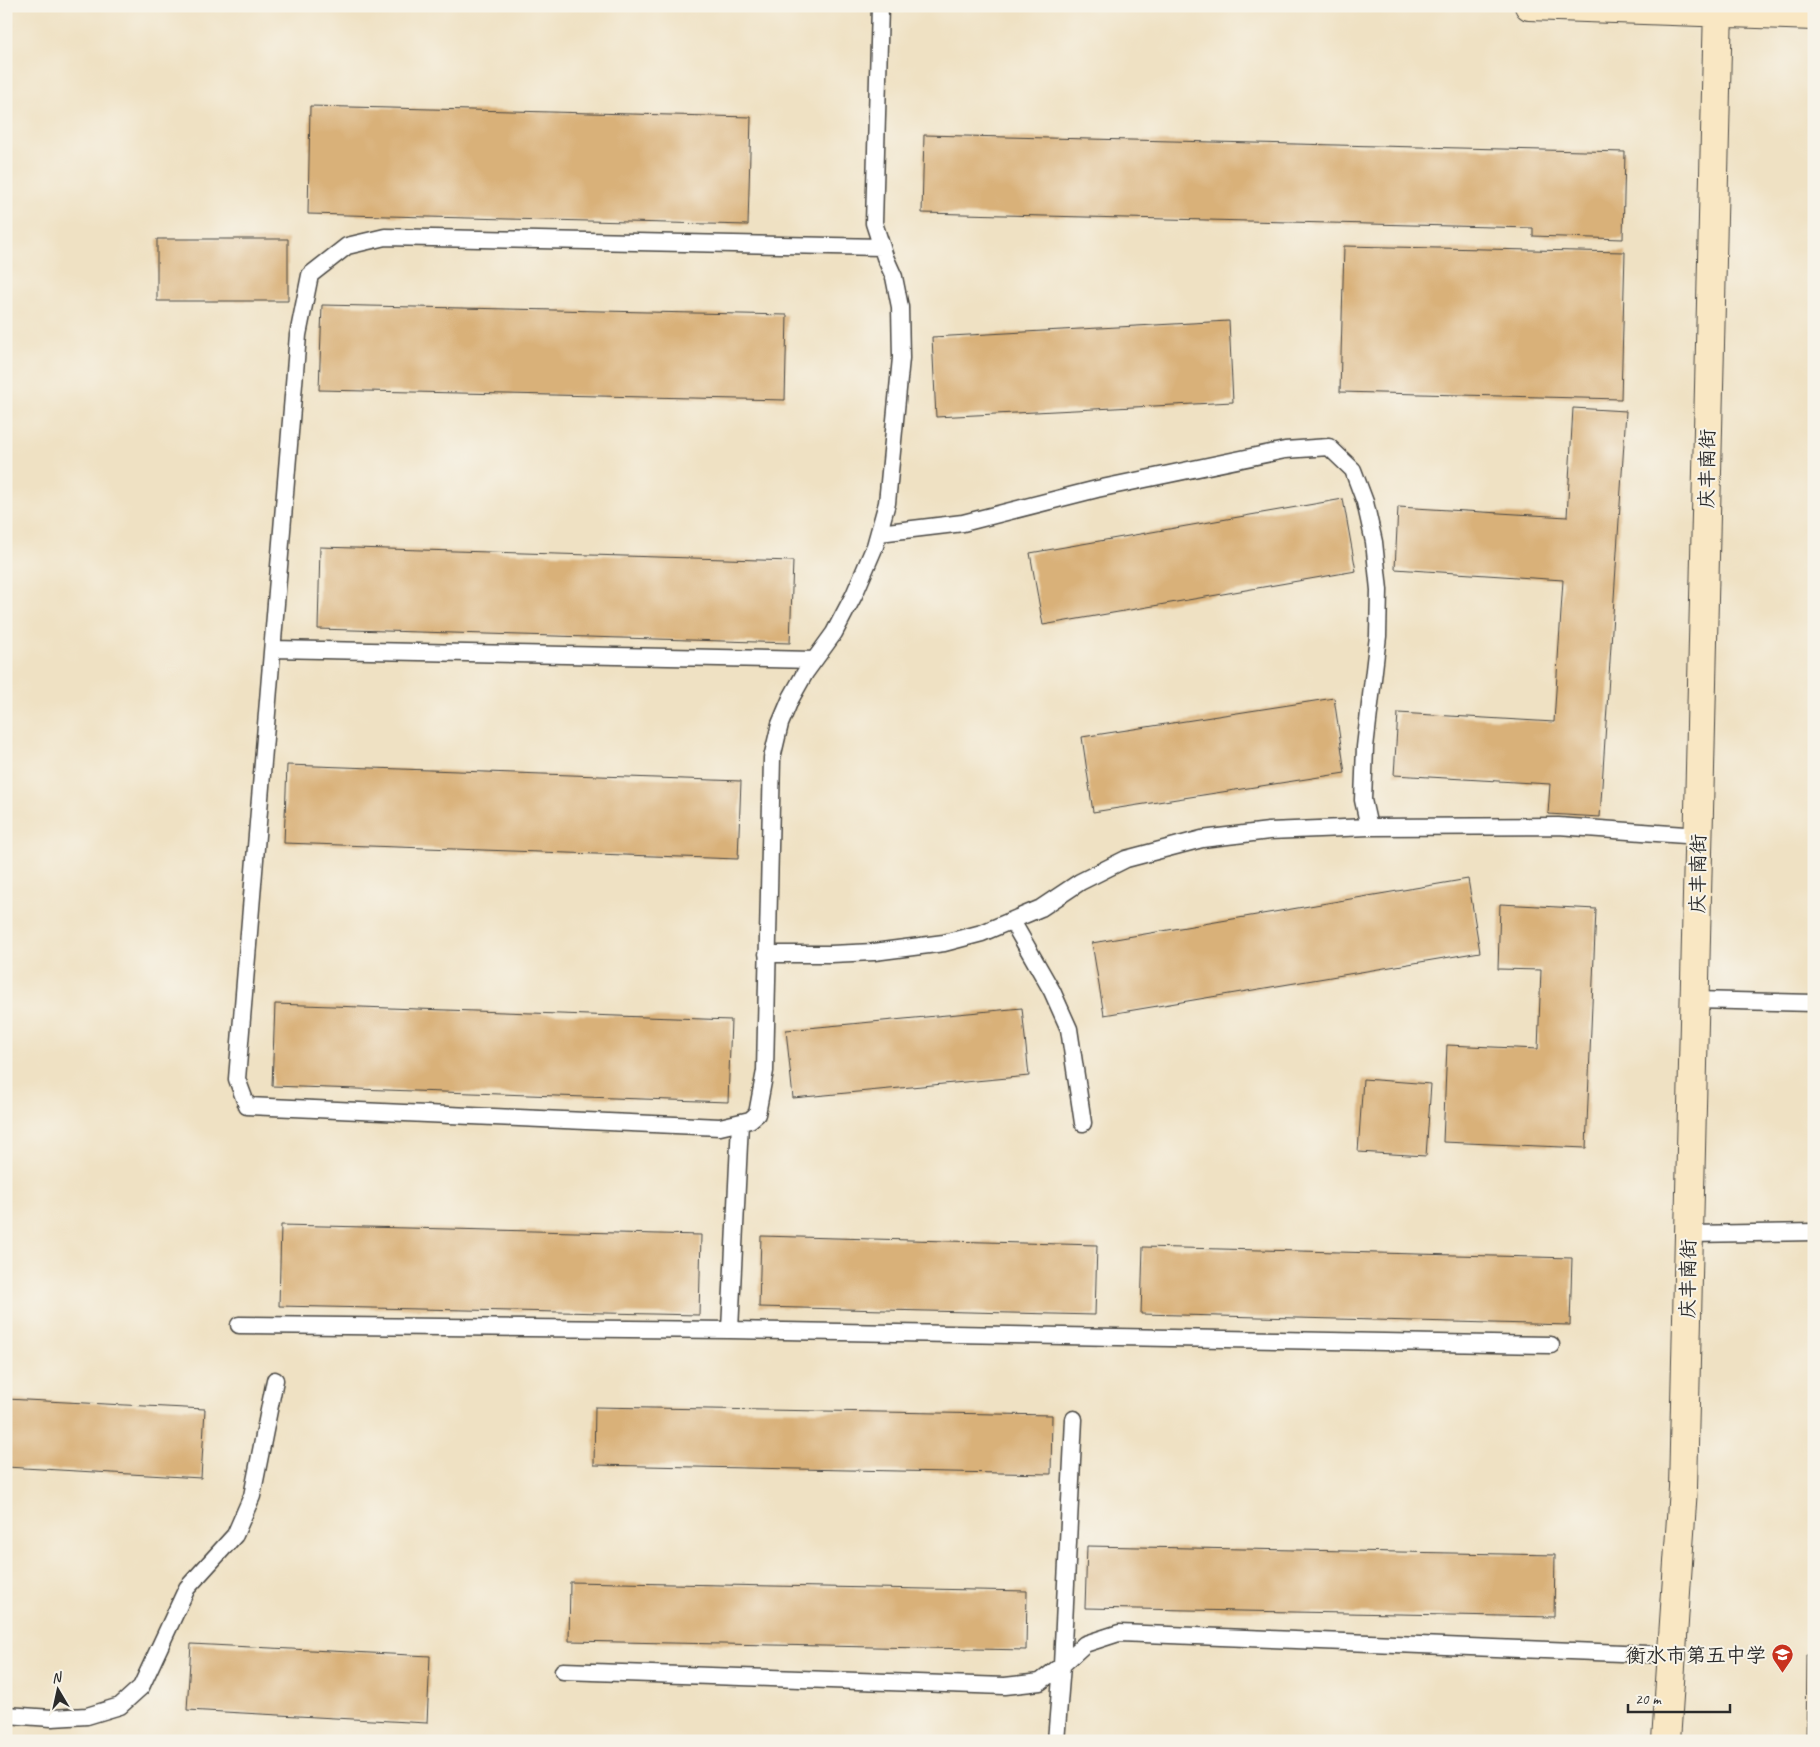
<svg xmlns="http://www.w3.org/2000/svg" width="1820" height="1747" font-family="Caveat,'LXGW WenKai TC',sans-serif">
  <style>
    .building { fill: #d9b179 }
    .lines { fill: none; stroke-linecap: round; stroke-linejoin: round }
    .lane-casing { stroke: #484642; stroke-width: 19 }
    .secondary-casing { stroke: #484642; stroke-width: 30 }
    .lane { stroke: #fff; stroke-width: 16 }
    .secondary { stroke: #f9e7c3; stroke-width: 28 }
    .labels { text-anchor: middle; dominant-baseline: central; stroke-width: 4; stroke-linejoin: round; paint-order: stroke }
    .street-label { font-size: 20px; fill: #2b2b2b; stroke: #f7f3e8 }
    .poi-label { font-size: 20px; fill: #2b2b2b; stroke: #f7f3e8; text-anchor: end }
  </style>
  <rect width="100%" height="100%" fill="#f7f3e8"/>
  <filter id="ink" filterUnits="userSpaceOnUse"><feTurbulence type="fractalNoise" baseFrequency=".02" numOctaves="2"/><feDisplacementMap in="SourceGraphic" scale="10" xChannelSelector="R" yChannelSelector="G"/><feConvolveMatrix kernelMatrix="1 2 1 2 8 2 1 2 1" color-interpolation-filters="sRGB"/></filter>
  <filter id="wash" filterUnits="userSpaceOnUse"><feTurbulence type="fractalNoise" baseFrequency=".0096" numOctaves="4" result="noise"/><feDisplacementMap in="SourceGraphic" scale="20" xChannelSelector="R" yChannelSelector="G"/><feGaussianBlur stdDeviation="1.12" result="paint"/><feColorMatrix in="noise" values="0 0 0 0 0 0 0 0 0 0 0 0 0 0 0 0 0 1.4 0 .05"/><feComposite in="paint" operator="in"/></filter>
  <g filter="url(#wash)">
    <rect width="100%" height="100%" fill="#efe1c3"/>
    <g id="blocks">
      <!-- building -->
      <path class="building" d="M310 106 751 117 748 225 308 214Z
        M924 135 1625 152 1623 239 1533 236V228L922 213Z
        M157 239H288V301H157Z
        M1344 246 1625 252 1621 399 1340 392Z
        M322 305 787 315 785 400 319 390Z
        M1229 321 1233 402 936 417 932 337Z
        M1573 408 1626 411 1600 817 1548 814 1550 784 1394 775 1398 713 1554 722 1563 580 1395 569 1398 507 1567 517Z
        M1343 499 1356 571 1043 625 1030 553Z
        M320 547 793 561 790 643 318 629Z
        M1334 698 1345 773 1093 812 1082 737Z
        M287 765 741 781 738 859 284 843Z
        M1468 879 1480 952 1104 1015 1092 943Z
        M1500 904 1596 909 1586 1148 1443 1142 1447 1045 1538 1049 1541 970 1498 969Z
        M275 1004 731 1020 728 1102 272 1086Z
        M1022 1008 1029 1076 793 1098 786 1030Z
        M1363 1079 1431 1084 1426 1156 1358 1152Z
        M281 1225 701 1235 699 1315 279 1306Z
        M761 1236 1097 1245 1095 1315 759 1307Z
        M1143 1247 1572 1258 1570 1325 1141 1314Z
        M6 1399 205 1409 201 1478 6 1467Z
        M595 1407 1052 1415 1051 1474 594 1465Z
        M1812 1512H1814V1550H1811Z
        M1087 1546 1555 1555 1554 1617 1085 1608Z
        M570 1582 1027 1591 1026 1650 569 1641Z
        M191 1644 430 1656 427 1723 187 1710Z
        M1807 1655H1814V1741H1806Z"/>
    </g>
  </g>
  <g filter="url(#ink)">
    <use href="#blocks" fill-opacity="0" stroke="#484642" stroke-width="1"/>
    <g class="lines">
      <defs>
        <path id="lane" d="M880 6 874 223 885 257 894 277 900 307 901 358 887 503 875 546 854 595 834 633 805 673 791 698 780 724 772 758 765 1071 757 1114 750 1120 720 1127 247 1106 237 1079 298 335 310 275 347 246 385 237 882 247
          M879 533 963 523 1097 489 1285 450 1329 447 1353 470 1365 502 1374 542 1379 590 1378 636 1365 747 1363 800 1369 827
          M273 649 814 660
          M1012 921 1052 991 1069 1029 1083 1123
          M767 954H831L874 952 944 943 982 933 1041 908 1080 882 1126 859 1202 839 1269 831 1369 827 1558 826 1699 836
          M1695 1000 1814 1003
          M1689 1234 1814 1232
          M239 1325 730 1330 1551 1345
          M730 1330 740 1123
          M563 1671 1005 1686 1040 1682 1062 1665 1085 1644 1119 1633 1672 1655
          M6 1715 52 1718 87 1716 120 1706 141 1687 187 1588 235 1535 252 1496 275 1380
          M1056 1741 1062 1665 1074 1419"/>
        <path id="secondary" d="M1529 6 1814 16
          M1666 1741 1683 1488 1718 6"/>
      </defs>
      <!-- lane casing -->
      <use href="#lane" class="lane-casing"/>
      <!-- secondary casing -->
      <use href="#secondary" class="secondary-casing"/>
      <!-- lane -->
      <use href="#lane" class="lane"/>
      <!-- secondary -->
      <use href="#secondary" class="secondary"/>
    </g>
  </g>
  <!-- icons -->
  <defs>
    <symbol id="school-pin" viewBox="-11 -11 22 30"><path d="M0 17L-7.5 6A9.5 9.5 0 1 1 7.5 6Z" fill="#c8321e" stroke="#f7f3e8"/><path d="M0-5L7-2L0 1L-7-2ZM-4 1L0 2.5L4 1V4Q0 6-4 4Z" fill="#fff"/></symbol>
  </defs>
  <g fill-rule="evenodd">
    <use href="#school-pin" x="1770" y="1642" width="25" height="34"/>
  </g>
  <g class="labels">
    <!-- street labels -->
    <g class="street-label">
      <text transform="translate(1707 469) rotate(-89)">庆丰南街</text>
      <text transform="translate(1698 874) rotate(-89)">庆丰南街</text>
      <text transform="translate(1688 1279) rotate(-89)">庆丰南街</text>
    </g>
    <!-- poi labels -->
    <g class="poi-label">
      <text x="1766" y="1655">衡水市第五中学</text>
    </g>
  </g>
  <!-- margin -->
  <rect width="1820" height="1747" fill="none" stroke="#f7f3e8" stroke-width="25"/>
  <!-- north arrow -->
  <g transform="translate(58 1690) rotate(351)" stroke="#f7f3e8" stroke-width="4" paint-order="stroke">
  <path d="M0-4L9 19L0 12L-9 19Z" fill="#2b2b2b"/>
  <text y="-8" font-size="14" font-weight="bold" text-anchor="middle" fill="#2b2b2b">N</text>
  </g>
  <!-- scale -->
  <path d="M1628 1704v8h102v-8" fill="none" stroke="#2b2b2b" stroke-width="2.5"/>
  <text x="1635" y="1704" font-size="15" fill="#2b2b2b" stroke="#f7f3e8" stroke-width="4" paint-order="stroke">20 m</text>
</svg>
